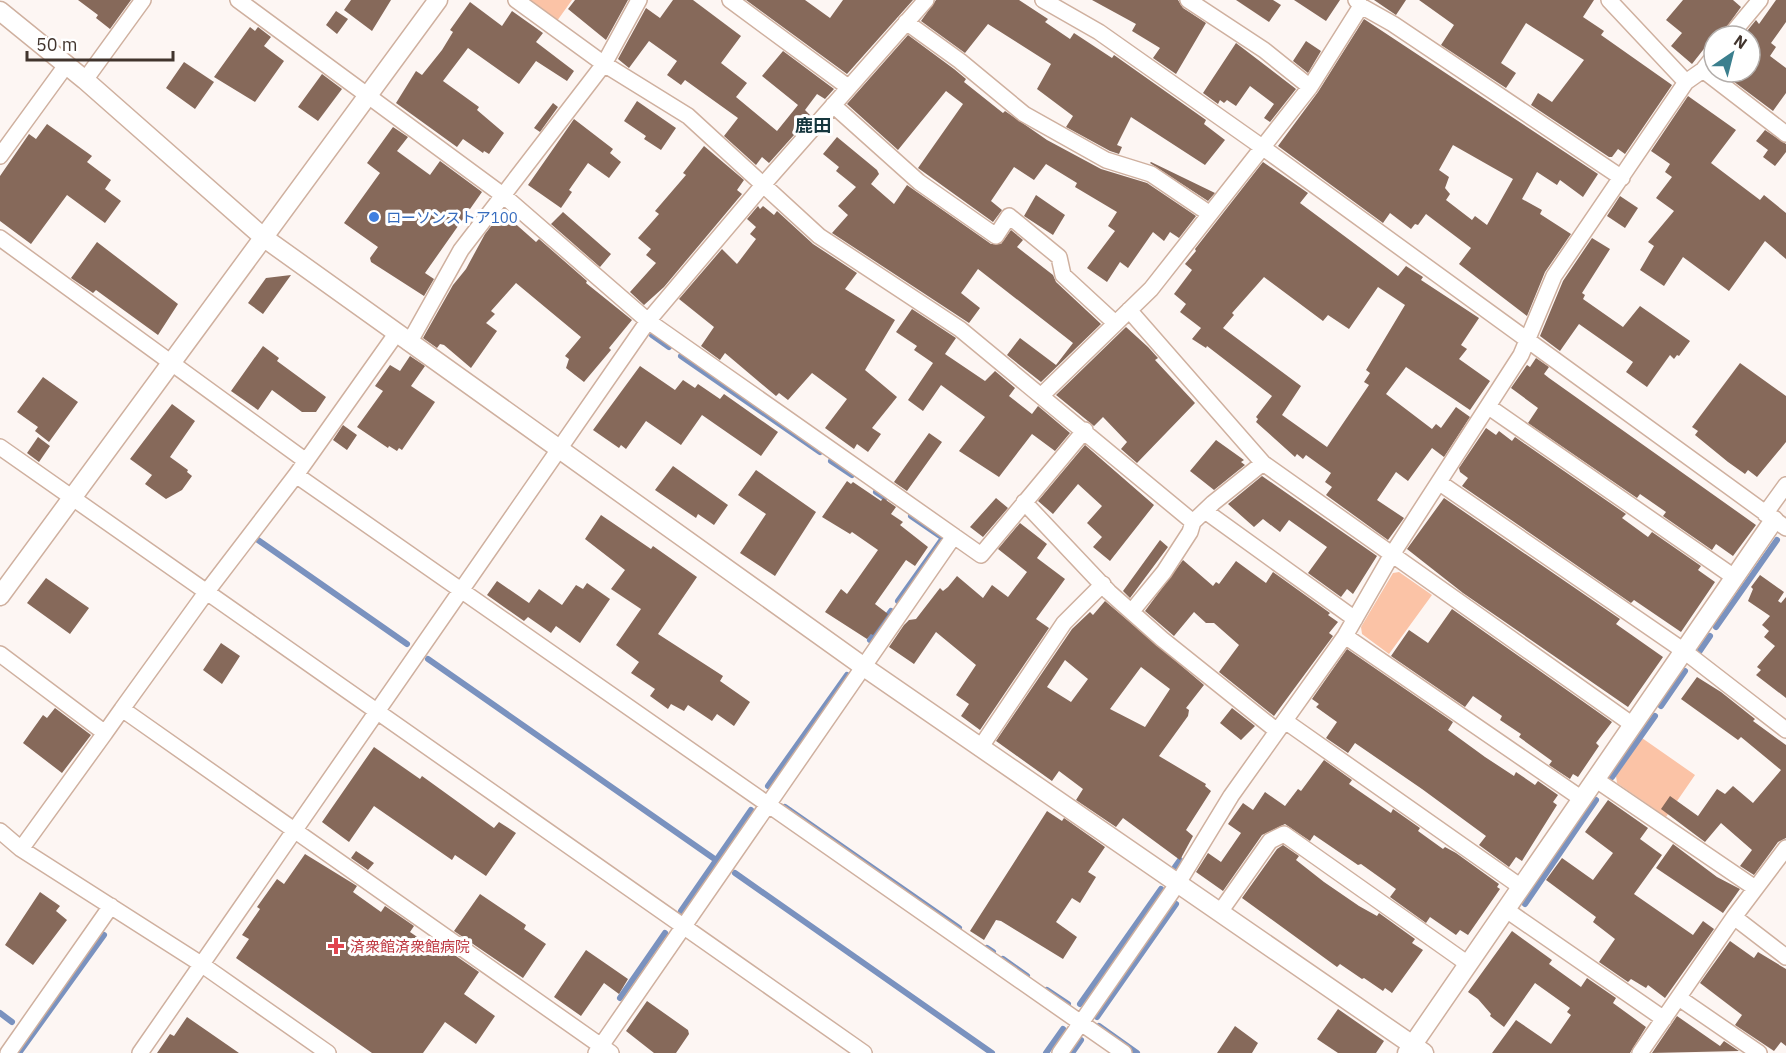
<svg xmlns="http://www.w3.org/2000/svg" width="1786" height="1053" font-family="'IBM Plex Sans','Noto Sans JP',sans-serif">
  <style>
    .green { fill: #fbc3a6 }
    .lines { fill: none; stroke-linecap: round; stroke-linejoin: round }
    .stream { stroke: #7a92bf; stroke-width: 6 }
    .building { fill: #86695a; fill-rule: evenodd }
    .minor-casing { stroke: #cfb09f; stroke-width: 18 }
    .tertiary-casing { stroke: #cfb09f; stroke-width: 21 }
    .minor { stroke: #fff; stroke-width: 15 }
    .tertiary { stroke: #fff; stroke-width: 18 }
    .shop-dot { fill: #3f7fe0; stroke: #fff; stroke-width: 2 }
    .health-dot { fill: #e0444e; stroke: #fff; stroke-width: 2 }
    .labels { text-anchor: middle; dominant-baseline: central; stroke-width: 6; stroke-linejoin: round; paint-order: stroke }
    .shop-label { font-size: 15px; fill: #366cbe; stroke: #fff; text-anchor: start }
    .health-label { font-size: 15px; fill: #be3a42; stroke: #fff; text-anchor: start }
    .quarter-label { font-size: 18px; font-weight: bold; fill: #16373e; stroke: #fff }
  </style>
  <rect width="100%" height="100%" fill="#fdf6f3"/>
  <!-- green -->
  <path class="green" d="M528 0H572L557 21Z
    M1399 572 1432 595 1389 654 1362 634 1361 627 1393 573Z
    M1642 738 1695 775 1666 817 1617 783 1616 776Z"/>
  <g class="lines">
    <!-- stream -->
    <path class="stream" d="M652 335 669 347
      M681 356 820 452
      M831 461 852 475
      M876 492 885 498
      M258 540 407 644
      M898 601 943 538 911 516
      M1716 627 1777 540
      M870 640 891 611
      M1697 655 1710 636
      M428 659 716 860
      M1661 706 1685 671
      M1612 777 1655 716
      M768 786 847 675
      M785 807 959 928
      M1175 867 1180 860
      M735 873 992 1053
      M1525 904 1596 800
      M681 911 751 810
      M987 948 993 952
      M1003 959 1027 976
      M1047 990 1068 1004
      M620 998 665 933
      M1080 1004 1161 889
      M0 1013 12 1022
      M1097 1017 1176 904
      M1099 1026 1137 1053
      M19 1053 104 935
      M1046 1053 1063 1029
      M1072 1053 1081 1040"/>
  </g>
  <!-- building -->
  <path class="building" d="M78 0H131L110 29 96 18 98 15Z
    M351 0H391L372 31 344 10Z
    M575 0H628L606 40 568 9Z
    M673 0H693L741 36 721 63 747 83 736 97 777 131 798 105 762 76 783 51 834 89 825 99 817 94 805 110 811 116 769 163 762 157 756 165 724 136 738 118 685 80 681 85 667 75 677 61 649 41 629 68 618 59 646 8 660 18Z
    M746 0H805L830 18 843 0H913L847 74Z
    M936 0H1019L1048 19 1045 22 1070 39 1074 33 1112 58 1114 55 1206 120 1204 124 1225 140 1205 165 1131 117 1117 145 1122 147 1119 154 1110 151 1066 127 1073 116 1037 89 1051 64 988 24 965 53 921 21Z
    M1092 0H1178L1183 8 1206 23 1176 74 1153 58 1160 48 1132 31 1136 24Z
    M1236 0H1273L1281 5 1269 22Z
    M1294 0H1340L1326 21Z
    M1374 0H1406L1396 15Z
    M1419 0H1594L1583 17 1604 31 1601 35 1672 85 1625 154 1618 149 1612 157H1609L1531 105 1538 93 1552 102 1584 60 1526 23 1501 63 1516 73 1506 88 1441 45 1454 25Z
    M1683 0H1733L1741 7 1720 36H1714L1692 64 1671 46 1682 33 1666 20Z
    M1776 0H1786V22L1771 43 1776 47 1770 56 1786 68V93L1773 111 1733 81 1740 72H1750V36H1743L1756 20 1759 24Z
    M470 2 502 26 512 11 543 33 536 42 574 71 567 81 536 61 519 84 468 48 443 81 479 107 477 110 504 133 489 154 484 151 483 153 463 139 457 147 396 103 416 71 422 75 442 50 453 32 450 30Z
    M336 11 348 19 337 34 326 25Z
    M1364 19 1598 174 1583 197 1560 180 1557 185 1537 172 1522 199 1542 210 1540 214 1571 234 1545 272 1527 316 1459 264 1471 248 1426 214 1418 225 1415 224 1411 229 1390 213 1383 223 1278 146 1318 92ZM1453 145 1513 179 1487 225 1475 216 1472 220 1446 200 1450 194 1445 188 1449 177 1439 170Z
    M250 27 255 31 258 27 271 37 264 46 284 61 255 102 214 77Z
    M908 35 954 69 966 79 964 82 1003 113 1005 111 1047 140 1101 169 1147 183 1196 216 1179 238 1170 232 1164 241 1153 232 1128 268 1120 262 1107 282 1087 268 1115 231 1108 226 1117 212 1075 187 1077 183 1046 164 1034 180 1014 167 991 201 1002 210 993 222 918 168 963 104 946 91 898 150 847 104Z
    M1306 41 1321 51 1308 73 1293 61Z
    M1236 43 1296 89 1270 122 1264 118 1274 104 1250 86 1236 106 1227 100 1224 103 1220 100 1218 104 1203 93Z
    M184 62 214 82 195 109 166 88Z
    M322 74 342 89 318 121 298 107Z
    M1688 96 1736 130 1711 163 1760 200 1764 195 1786 213V259L1765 241 1729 291 1683 257 1664 286 1640 270 1654 246 1648 242 1674 211 1656 198 1672 177 1665 172 1670 164 1651 151Z
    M637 101 676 128 661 150 644 139 646 136 624 121Z
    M553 103 558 107 540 132 534 128Z
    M574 119 613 149 610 153 621 162 609 178 588 163 569 190 572 192 561 208 528 185Z
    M47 124 92 156 87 162 111 180 105 189 121 201 105 223 67 195 31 244 0 221V176L29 134 36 139Z
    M393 127 408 137 397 151 430 175 440 161 482 192 425 273 434 279 424 296 371 262 370 258 378 247 344 223 380 173 367 163Z
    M1765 130 1786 144V152L1775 166 1763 157 1768 150 1756 141Z
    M837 137 877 170 879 174 871 184 894 204 907 185 991 244H1001L1011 230 1023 240 1017 247 1053 275 1056 282 1101 324 1041 382 1007 355 1020 338 1056 365 1073 343 978 269 961 293 980 308 969 323 832 233 848 215 838 206 856 187 836 171 839 167 823 154Z
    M704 146 744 180 737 190 742 194 664 287 644 305 630 292 656 263 646 255 651 249 638 238 659 214 655 211 686 175 683 173Z
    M1151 162 1215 193 1208 201 1150 163Z
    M1263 162 1308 193 1300 203 1398 276 1406 266 1423 277 1421 280 1479 318 1461 345 1467 349 1459 359 1490 381 1470 410 1406 367 1386 394 1432 429 1436 424 1441 428 1456 407 1470 417 1444 457 1432 448 1408 481 1396 472 1377 500 1404 518 1388 540 1326 495 1332 487 1325 482 1331 473 1306 455 1303 459 1297 454 1295 457 1256 422 1258 419 1256 417 1272 396 1207 346 1206 348 1192 339 1201 328 1180 312 1186 304 1174 294 1192 270 1185 264 1196 251 1195 249ZM1264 277 1323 321 1328 315 1349 329 1378 287 1405 305 1366 370 1370 373 1364 382 1369 385 1327 447 1282 415 1301 386 1223 328 1234 315 1232 313Z
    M1036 195 1065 215 1053 235 1024 216Z
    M1620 196 1638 208 1625 228 1607 216Z
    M758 206 760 209 763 206 774 215 777 211 813 244 857 273 845 289 895 320 865 370 897 397 872 428 881 434 868 452 857 444 854 449 825 428 847 399 812 373 788 400 779 393 776 396 725 353 720 360 701 346 714 327 679 299 722 249 737 264 756 239 750 234 756 227 747 219Z
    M502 212 536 242 539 239 587 281 586 283 632 320 609 348 611 350 584 382 566 368 569 359 565 356 581 337 516 283 491 311 495 314 486 323 497 331 471 368 444 345 440 344 437 348 423 338 453 285 466 269 485 234Z
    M563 212 611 254 600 267 551 224Z
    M1592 238 1610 249 1582 293 1585 295 1583 299 1623 327 1640 306 1690 341 1679 356 1677 355 1674 359 1670 355 1647 387 1626 372 1633 362 1579 324 1560 351 1540 336 1563 281Z
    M97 242 178 304 158 335 96 290 93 293 71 278Z
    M291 275 263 314 248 303 266 278Z
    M912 309 956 338 945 354 985 381 995 371 1015 388 1009 396 1032 414 1038 406 1070 433 1055 451 1032 434 999 477 959 451 985 417 941 385 923 411 908 400 933 363 914 350 917 346 896 332Z
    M1126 327 1148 347 1158 358 1155 360 1195 403 1137 463 1121 449 1127 442 1103 417 1094 426 1056 395Z
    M263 346 279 358 277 361 326 397 316 412H302L272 390 258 410 231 391Z
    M410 356 425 366 411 386 435 402 402 450 399 448 397 451 389 446 388 448 357 427 383 391 375 386 390 365 400 371Z
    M1536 358 1549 367 1544 374 1549 378 1756 525 1733 556 1716 544 1712 550 1663 516 1666 512 1640 494 1637 498 1528 423 1538 408 1511 388 1527 365 1530 367Z
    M1740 363 1786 396V442L1757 477 1748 470 1745 474 1728 462 1695 435 1698 431 1692 427Z
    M640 366 675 390 683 380 695 388 698 384 720 399 724 394 778 432 761 456 702 415 681 445 646 421 626 449 621 445 619 448 593 430Z
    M43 377 78 402 49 442 35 431 38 427 17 412Z
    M172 404 195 421 170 457 188 470 187 472 192 476 182 490 166 499 145 484 152 475 130 459Z
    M343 425 357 435 347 450 333 440Z
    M1486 428 1496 435 1499 431 1512 441 1515 437 1626 514 1622 518 1648 537 1652 532 1701 566 1698 570 1715 582 1681 632 1634 600 1631 603 1462 486 1468 478 1460 472 1459 468Z
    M929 433 942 442 907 491 894 482Z
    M38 437 50 446 39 462 27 453Z
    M1216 440 1244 460 1241 462 1245 465 1214 490 1190 471Z
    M1085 445 1154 505 1110 561 1093 547 1102 537 1087 523 1102 506 1078 484 1053 514 1038 501Z
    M673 466 728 505 714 525 698 514 696 518 655 490Z
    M756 470 816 512 775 576 740 553 766 514 738 495Z
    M1262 476 1377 556 1353 594 1347 589 1341 597 1308 573 1327 547 1289 520 1280 532 1263 519 1254 527 1228 504Z
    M847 481 851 484 853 482 881 501 883 498 896 507 891 514 903 522 900 525 928 547 915 566 906 560 875 604 888 614 873 635 871 634 867 639 825 612 841 589 847 594 878 550 852 532 850 534 822 517Z
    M996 498 1008 508 983 537 970 527Z
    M1444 498 1620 619 1616 624 1663 657 1628 707 1463 593 1407 549Z
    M601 515 651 549 653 546 697 577 658 634 723 676 720 681 750 702 734 726 717 714 712 721 688 705 684 711 671 704 668 709 650 696 655 689 631 673 639 662 616 645 641 609 611 589 625 570 585 539Z
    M1020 523 1047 544 1037 558 1065 579 1036 619 1049 628 980 730 961 716 969 704 956 695 976 665 936 632 914 664 889 647 904 625 909 620 916 619 940 588 943 591 948 587 957 576 983 598 992 585 1008 597 1027 572 998 549Z
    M1160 540 1168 547 1130 598 1123 591Z
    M1183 560 1213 586 1216 582 1219 584 1236 561 1266 583 1273 572 1330 613 1328 615 1338 622 1329 633 1333 636 1274 716 1219 672 1239 645 1214 623H1206L1194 612 1174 636 1145 611Z
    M1760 575 1784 592 1778 601 1781 603 1786 597V698L1756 675 1761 670 1757 667 1775 646 1764 637 1769 631 1762 625 1770 616 1748 601 1753 589 1751 587Z
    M46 578 89 608 70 634 27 603Z
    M497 581 529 603 539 589 562 605 576 585 583 589 587 583 610 599 580 643 556 626 551 633 528 617 524 621 487 595Z
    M1105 601 1204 685 1186 708 1189 710 1188 716 1159 756 1206 784 1205 786 1211 791 1186 830 1193 836 1180 860 1123 818 1116 827 1076 800 1083 789 1059 771 1052 781 996 741 1072 629 1090 612 1093 615ZM1065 660 1088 679 1071 702 1047 687ZM1141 667 1170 689 1145 727 1110 709Z
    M1452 609 1612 722 1596 743 1599 746 1578 777 1573 774 1570 779 1549 765 1552 761 1519 737 1521 734 1500 720 1502 716 1473 696 1465 707 1391 656 1409 630 1428 643Z
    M221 643 240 656 222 684 203 670Z
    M1347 649 1453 722 1448 730 1485 757 1514 776 1516 772 1535 785 1538 781 1558 795 1553 802 1557 805 1522 861 1516 857 1509 867 1479 845 1486 836 1422 789 1355 743 1348 753 1326 738 1337 722 1316 707 1319 704 1312 699Z
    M1697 677 1721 692 1755 719 1753 721 1786 745V838L1778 842 1754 875 1740 866 1752 850 1721 823 1705 842 1661 809 1670 796 1698 816 1717 789 1725 794 1733 786 1753 803 1781 770 1741 737 1738 740 1681 699Z
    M55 708 91 735 62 773 23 743 43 715 47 718Z
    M1232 708 1255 726 1241 740 1220 723Z
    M374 747 420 779 422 776 494 828 499 822 516 833 486 876 455 855 452 860 374 806 349 842 322 822Z
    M1324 760 1352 780 1349 784 1391 813 1393 809 1420 828 1418 831 1443 849 1445 847 1456 853 1499 884 1497 887 1500 889 1468 935 1460 930 1456 935 1430 917 1426 923 1390 897 1396 889 1361 864 1358 865 1314 835 1310 841 1285 824 1262 835 1223 891 1196 872 1208 853 1221 862 1241 833 1228 824 1243 803 1253 810 1265 792 1285 806 1298 789 1301 791Z
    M1608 800 1648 828 1640 839 1662 855 1634 894 1693 935 1703 921 1714 929 1665 998 1648 985 1646 988 1631 979 1628 982 1599 962 1615 939 1593 922 1596 917 1546 880 1562 858 1593 880 1613 853 1585 832Z
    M1047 811 1062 821 1064 818 1105 847 1088 872 1096 877 1080 903 1072 898 1056 922 1077 937 1063 959 1001 921 996 920 984 940 970 931Z
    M1673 844 1717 877 1740 889 1723 913 1656 868Z
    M1283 845 1299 856 1296 860 1324 882 1359 906 1377 916 1379 913 1415 939 1412 943 1423 950 1392 993 1385 988 1383 991 1364 978 1362 979 1340 964 1337 967 1242 898 1277 849Z
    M356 851 374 863 368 870 351 858Z
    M305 854 357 886 353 892 381 912 385 906 414 926 410 932 439 952 443 947 479 972 464 994 495 1016 476 1044 445 1022 423 1053H372L236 958 249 939 242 935 260 909 257 907 277 879 284 884Z
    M40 892 60 906 56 911 67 920 33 965 5 945Z
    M480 894 526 925 524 929 546 944 523 978 454 931Z
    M1512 931 1552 960 1549 964 1581 987 1587 978 1616 998 1613 1003 1646 1027 1630 1053H1492L1516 1020 1551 1044 1571 1015 1567 1012 1570 1008 1535 983 1504 1027 1490 1016 1491 1014 1478 999 1468 992Z
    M1730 941 1754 958 1758 952 1786 969V1046L1781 1042 1774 1051 1735 1025 1742 1015 1700 983Z
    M586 950 628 979 619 994 604 983 581 1016 554 997Z
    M647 1001 688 1030 689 1034 676 1053H654L626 1031Z
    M1338 1009 1384 1041 1376 1053H1338L1317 1039Z
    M1677 1016 1720 1046 1724 1041 1739 1051 1652 1053Z
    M187 1017 239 1053H157L170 1034 174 1036Z
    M1235 1026 1258 1043 1252 1053H1217Z"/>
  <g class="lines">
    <defs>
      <path id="minor" d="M238 0 504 196 648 321 981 555 1085 430
        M516 0 604 64 688 116 819 236 960 329 1193 522
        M730 0 848 87
        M1043 0 1099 32 1262 147 1786 528
        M1188 0 1264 50 1310 87
        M1356 0 1361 6 1393 24 1622 178
        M1609 0 1686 82
        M906 22 960 61 1024 114 1106 160 1151 174 1210 214
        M1730 36 1760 0
        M1703 70 1786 134
        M85 80 143 0
        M833 105 919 182 996 236 1009 216 1059 257 1063 275 1114 322
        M0 156 67 64
        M0 238 306 461 296 475 1124 1053
        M1129 310 1263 463 1633 725
        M409 343 461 250 604 64 639 0
        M1042 395 1151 289 1310 87 1361 6
        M1489 407 1734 577
        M0 447 864 1053
        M306 461 396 334
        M1440 483 1684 651 1786 730
        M1024 502 1109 592 1162 639 1277 731
        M1205 511 1355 619
        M1765 514 1786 485
        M1132 611 1164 572 1190 532 1193 522 1213 503 1263 463
        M1345 636 1582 799
        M0 654 105 733 122 709 611 1053
        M122 709 205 594 296 475
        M1285 721 1521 887
        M980 748 1064 623 1103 584
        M1595 779 1755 888
        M0 831 21 849 201 964 328 1053
        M21 849 105 733
        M1505 909 1664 1019
        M1220 912 1270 841 1284 834 1468 964
        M1734 917 1786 957
        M1679 998 1759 1053
        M8 1053 111 906
        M140 1053 648 321 763 185 926 0
        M596 1053 954 536
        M1060 1053 1178 883 1231 796 1345 636 1391 556 1521 355 1554 276 1686 82 1703 70 1714 56
        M1640 1053 1734 917 1786 848"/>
      <path id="tertiary" d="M0 11 85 80 263 237 864 667 1424 1053
        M0 596 438 0
        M1407 1053 1774 520"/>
    </defs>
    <!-- minor casing -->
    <use href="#minor" class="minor-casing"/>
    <!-- tertiary casing -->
    <use href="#tertiary" class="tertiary-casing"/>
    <!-- minor -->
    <use href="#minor" class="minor"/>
    <!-- tertiary -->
    <use href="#tertiary" class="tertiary"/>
  </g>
  <!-- markers -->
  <circle class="shop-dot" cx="374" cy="217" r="6"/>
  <path class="health-dot" d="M333 937h6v6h6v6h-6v6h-6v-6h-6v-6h6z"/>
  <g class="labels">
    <!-- shop labels -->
    <g class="shop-label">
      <text x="386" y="217">ローソンストア100</text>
    </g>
    <!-- health labels -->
    <g class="health-label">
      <text x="350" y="946">済衆館済衆館病院</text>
    </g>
    <!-- quarter labels -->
    <g class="quarter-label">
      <text x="813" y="125">鹿田</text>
    </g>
  </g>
  <!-- north arrow -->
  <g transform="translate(1732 54) rotate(35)"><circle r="28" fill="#ffffff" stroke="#b3aeab" stroke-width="1.5"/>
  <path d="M0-4.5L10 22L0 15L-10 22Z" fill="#3b7f8e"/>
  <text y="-9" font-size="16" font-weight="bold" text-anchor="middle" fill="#41342d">N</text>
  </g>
  <!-- scale -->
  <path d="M27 51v9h146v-9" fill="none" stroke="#41342d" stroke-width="3"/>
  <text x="36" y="51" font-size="18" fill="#41342d" stroke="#ffffff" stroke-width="4.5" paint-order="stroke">50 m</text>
</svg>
